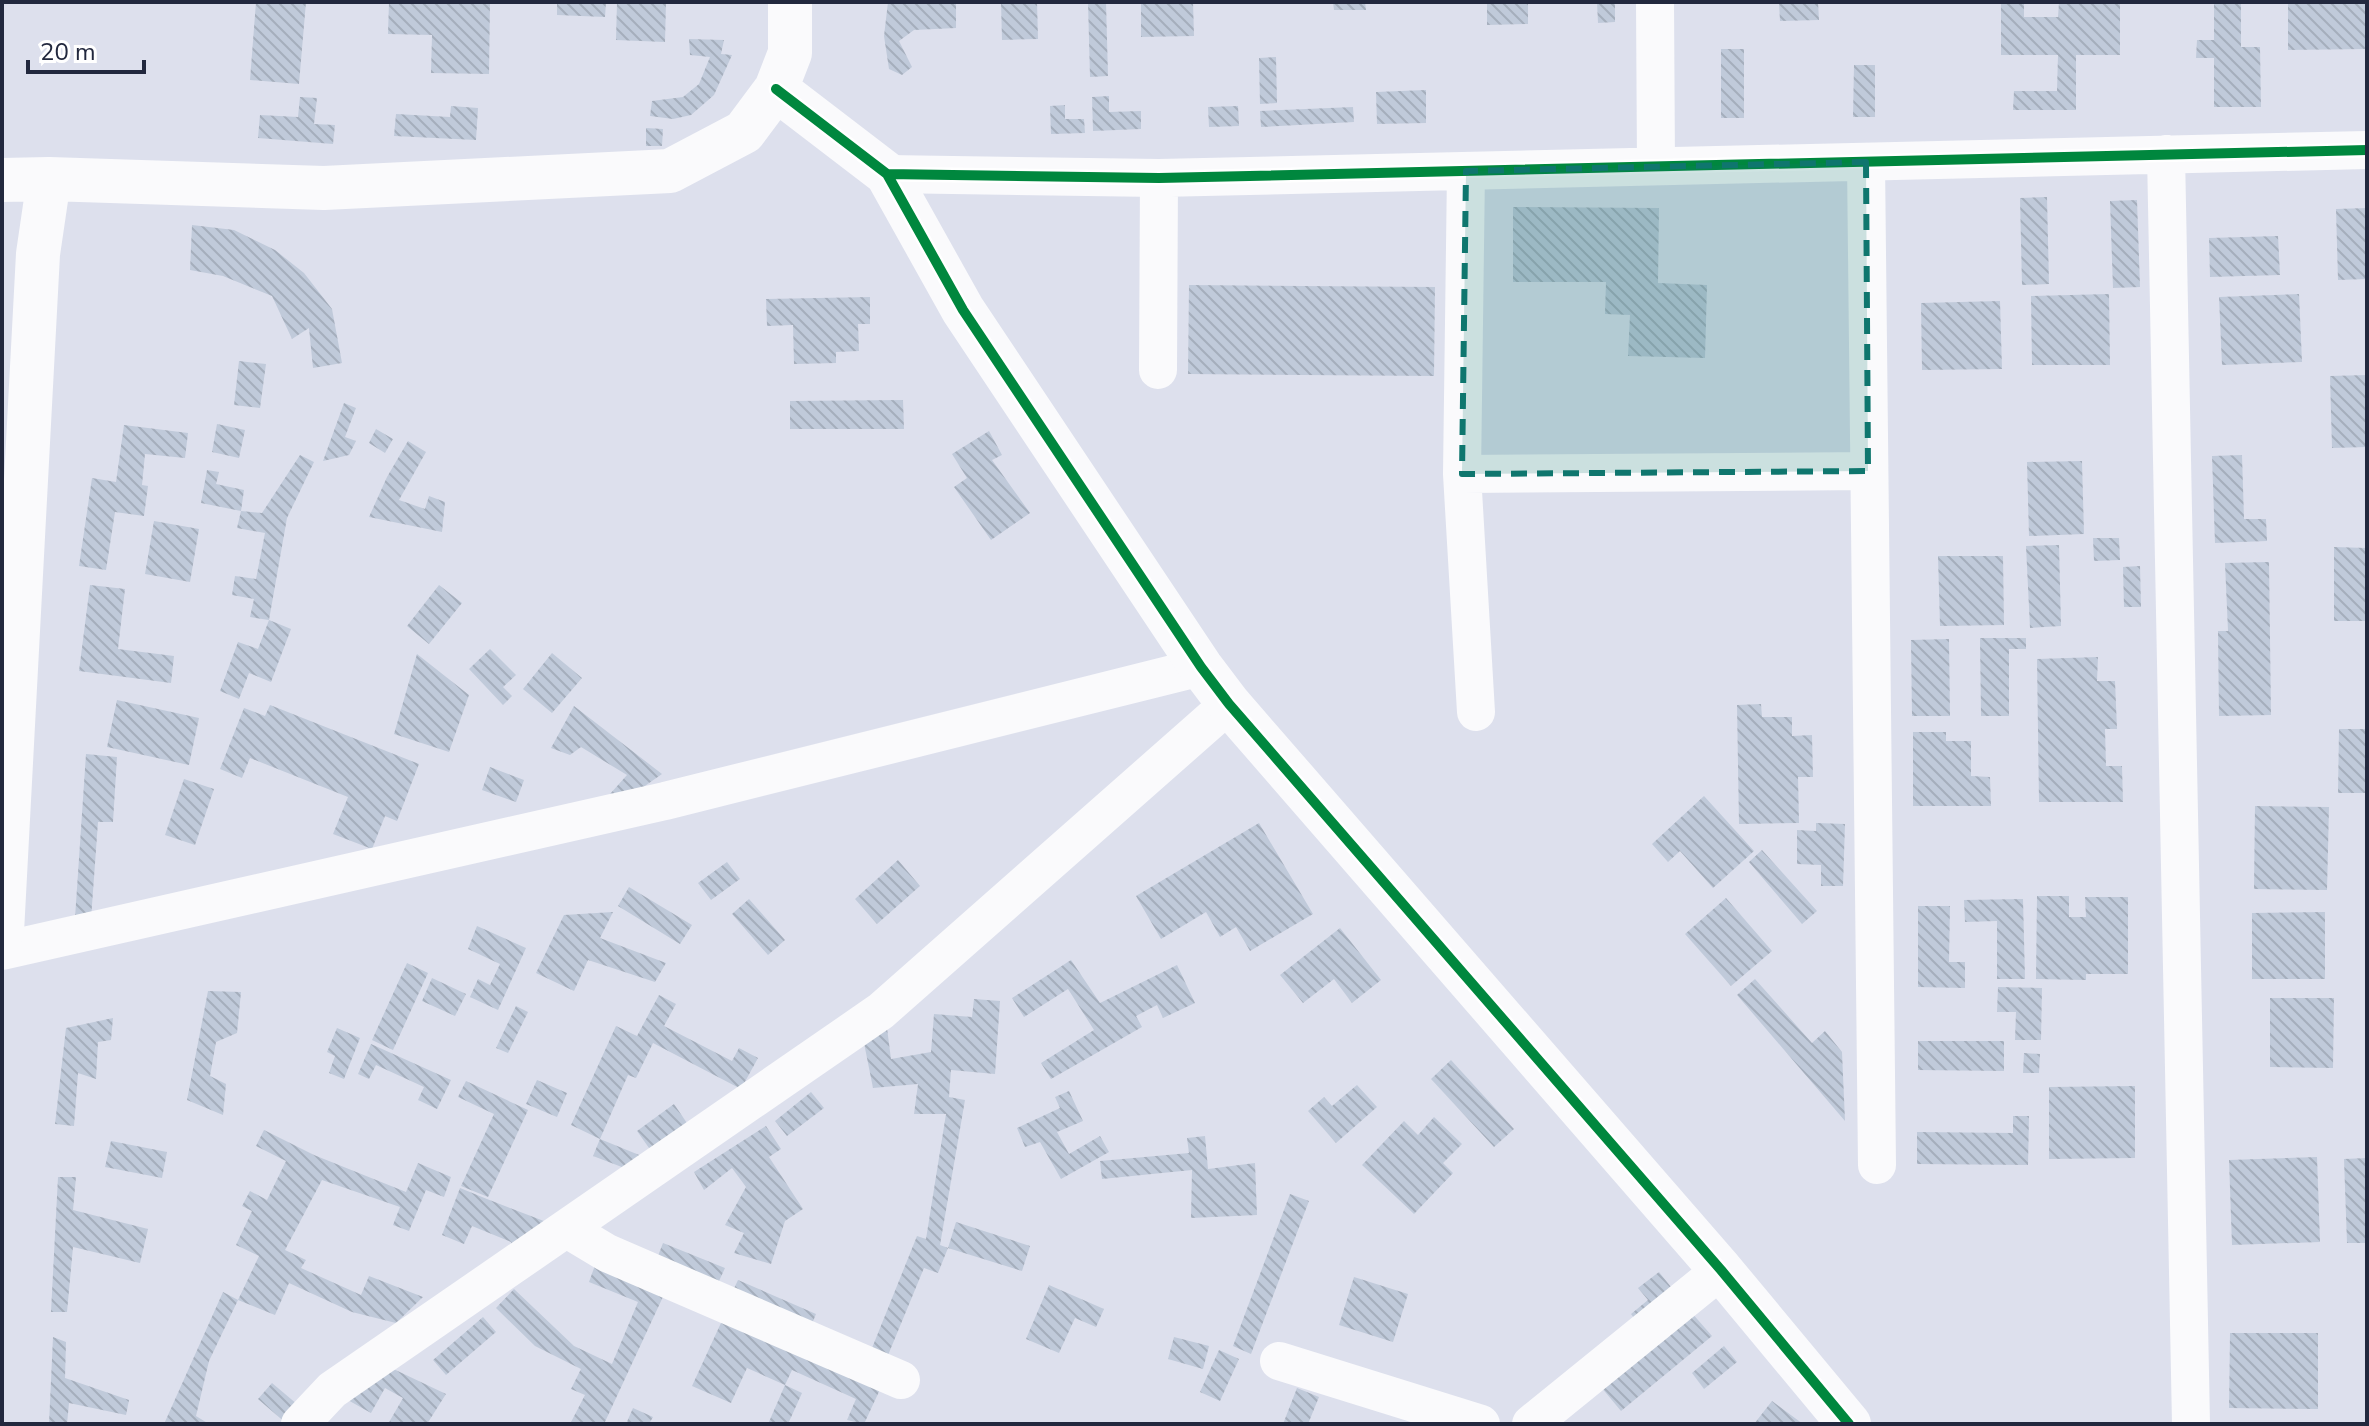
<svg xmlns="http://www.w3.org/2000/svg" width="2369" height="1426" font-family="'Nunito Sans',sans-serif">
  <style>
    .building { fill: url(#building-back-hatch) }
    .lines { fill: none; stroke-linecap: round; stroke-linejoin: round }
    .minor { stroke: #fafafc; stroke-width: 38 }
    .tertiary { stroke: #fafafc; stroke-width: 44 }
    .cycleway-casing { stroke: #fff; stroke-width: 15 }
    .cycleway { stroke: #00873e; stroke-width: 10 }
    .marked { fill: #0f766e; fill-opacity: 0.2; stroke: #0f766e; stroke-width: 6; stroke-dasharray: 16 10; stroke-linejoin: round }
  </style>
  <defs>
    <pattern id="building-back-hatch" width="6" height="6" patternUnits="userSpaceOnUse" patternTransform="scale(2)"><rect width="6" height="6" fill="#c0cada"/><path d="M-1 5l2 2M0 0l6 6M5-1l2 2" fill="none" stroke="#a5aebc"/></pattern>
  </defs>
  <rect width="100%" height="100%" fill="#dde0ed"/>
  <!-- building -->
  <path class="building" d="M256 2H306L299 84 250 80Z
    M389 2H490L489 74 431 73 432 35 388 34Z
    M557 2H606L605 17 557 15Z
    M617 2H666L665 42 616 40Z
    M888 2H956V28L914 30 899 41 912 67 902 75 889 69 884 36Z
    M1001 2H1037L1038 39 1002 40Z
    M1088 2H1106L1108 76 1090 77Z
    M1141 2H1193L1194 36 1141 37Z
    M1333 2H1365L1366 10H1334Z
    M1487 2H1528V24L1487 25Z
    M1597 2H1615V22L1598 23Z
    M1779 2H1818L1819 20 1780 21Z
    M2001 2H2024V17H2058L2059 2 2120 3V55H2076V110H2013L2014 91H2057L2058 55H2001Z
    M2214 2H2241V47H2260L2261 107H2214V58H2196L2197 40H2214Z
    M2288 2 2367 4V49L2288 50Z
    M689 39 724 40 721 54 732 55 714 95 691 115 673 119 650 116 652 101 683 97 699 84 710 57 690 55Z
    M1721 49H1744V118H1721Z
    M1276 57 1277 103 1260 104 1259 58Z
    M1854 65H1875V117H1853Z
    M1426 90V123L1377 124 1376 92Z
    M1109 96V112L1141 111V129L1093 131 1092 97Z
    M300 97 317 98 314 124 335 125 333 144 258 138 260 115 298 117Z
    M1065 105V119H1084L1085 133 1051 134 1050 106Z
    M451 106 478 108 476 140 394 136 396 114 450 117Z
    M1238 106 1239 126 1209 127 1208 107Z
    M1353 107 1354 122 1261 127 1260 111Z
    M646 128 663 129 662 146H646Z
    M2047 197 2049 284 2022 285 2020 198Z
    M2137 200 2140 287 2113 288 2110 201Z
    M1513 207 1659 208 1658 283 1707 285 1705 358 1628 356 1630 315 1605 314 1606 282H1513Z
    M2367 208V279L2338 280 2336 209Z
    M192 225 234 230 275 250 304 273 332 309 342 363 313 368 309 328 292 339 272 296 223 276 190 270Z
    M2278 236 2280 275 2210 277 2209 238Z
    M1189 285 1435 287 1434 376 1188 374Z
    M2109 294 2110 365H2032L2031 296Z
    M2299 294 2302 362 2222 365 2219 297Z
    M870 297V324H858L859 351 836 352V363L794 364 793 325 767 326 766 299Z
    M2000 301 2002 369 1922 370 1921 303Z
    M239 361 266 364 260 408 234 405Z
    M2367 375V447L2332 448 2330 376Z
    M903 400 904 429H790V401Z
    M344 403 356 408 345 437 356 441 349 455 323 461Z
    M217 424 245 430 239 458 212 452Z
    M124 425 188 433 185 458 145 454 142 485 148 486 144 516 115 512 106 570 79 566 92 478 116 482Z
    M376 429 393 439 385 453 369 443Z
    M989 431 1002 455 992 460 1030 513 991 540 954 487 967 478 952 454Z
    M408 441 426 452 399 500 425 509 429 496 445 502 442 532 369 517 387 477Z
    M300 455 314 462 287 518 269 620 291 629 271 682 249 673 239 699 220 691 238 642 258 649 269 620 250 617 254 599 232 595 235 576 256 579 265 533 237 528 241 511 201 503 207 470 219 472 216 484 244 490 241 511 262 513Z
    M2242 455 2244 519H2266L2267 541 2215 543 2212 456Z
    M2082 461 2084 534 2029 536 2027 462Z
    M154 521 199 529 190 582 145 574Z
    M2093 538H2119L2120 560 2094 561Z
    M2059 545 2061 626 2030 628 2026 546Z
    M2334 547 2367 548V621H2334Z
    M1938 556H2003L2004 625 1940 626Z
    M2269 562 2271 715 2219 716 2218 631H2228L2225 563Z
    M2140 566 2141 607H2124L2123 567Z
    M90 585 125 589 118 649 174 656 171 683 79 671Z
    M439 585 462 603 429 644 407 626Z
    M1980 638H2026V649H2009V716H1981Z
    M1949 639 1950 716H1912L1911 640Z
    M490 649 516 675 503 687 512 696 503 705 469 669Z
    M552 653 582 678 552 713 523 689Z
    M417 654 469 695 449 752 394 734Z
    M2098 657 2097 681H2115L2117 729H2105L2106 766H2122L2123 802H2039L2037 659Z
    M117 700 199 718 189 765 107 747Z
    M1761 704 1762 717H1792V736L1812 735 1813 777H1798L1799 823 1739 824 1737 705Z
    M270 705 419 764 397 821 385 816 372 849 333 834 348 797 250 758 242 778 220 769 244 708 265 716Z
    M574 706 662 774 619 804 610 794 627 775 581 747 570 755 551 748Z
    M2339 729H2367V793H2338Z
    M1913 732H1946V741H1971V776L1990 777 1991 806H1913Z
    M86 754 117 757 113 822H98L91 919 75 918Z
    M490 767 524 780 516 802 482 790Z
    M184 779 214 789 195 845 165 835Z
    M1704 796 1754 851 1713 888 1680 851 1668 862 1652 844Z
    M2255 806 2329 807 2327 890 2254 889Z
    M1259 823 1313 914 1250 951 1236 927 1220 937 1206 912 1161 939 1136 896Z
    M1816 823 1845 824 1843 886H1821V865L1797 864V830L1816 831Z
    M1762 850 1817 911 1802 924 1749 862Z
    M898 860 920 886 877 924 855 899Z
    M727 862 740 879 711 900 698 883Z
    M629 887 692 925 680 944 618 906Z
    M2037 896H2069V917H2086L2085 897H2128V974H2086V980L2036 979Z
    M1726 898 1772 951 1731 986 1685 934Z
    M749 899 785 940 768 955 732 914Z
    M2023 899 2025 979H1997V921L1965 922 1964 900Z
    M1918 906H1950L1949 962H1965V988L1918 987Z
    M613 912 600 938 666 963 655 982 588 960 574 991 536 973 564 915Z
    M2325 912V979H2252V913Z
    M477 926 526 948 498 1010 470 997 478 979 490 985 500 964 468 949Z
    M1340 928 1381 980 1352 1003 1334 979 1303 1003 1280 975Z
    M1071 960 1100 1003 1177 965 1195 1003 1163 1018 1157 1005 1136 1016 1142 1027 1051 1079 1041 1063 1094 1030 1068 989 1024 1017 1012 998Z
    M407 963 428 973 393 1050 372 1040Z
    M432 978 466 994 455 1016 422 1001Z
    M1755 979 1812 1043 1825 1031 1842 1052 1845 1121 1737 995Z
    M1998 987 2042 988 2041 1040H2015L2016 1012H1997Z
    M208 991 241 992 237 1033 216 1042 210 1076 226 1084 223 1115 187 1100Z
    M659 995 676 1004 664 1026 732 1061 739 1048 758 1058 741 1089 653 1043 636 1078 628 1075 600 1139 571 1125 616 1026 637 1036Z
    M2270 998H2334L2333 1068 2270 1067Z
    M974 999 1000 1001 995 1074 951 1070 949 1097 965 1100 940 1245 948 1248 938 1273 924 1268 886 1360 870 1353 917 1236 926 1239 946 1114H914L918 1084 873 1088 864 1043 887 1028 891 1059 931 1052 934 1014 972 1017Z
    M516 1006 528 1012 508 1053 496 1048Z
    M113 1018 111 1040 98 1042 96 1079 78 1073 74 1126 55 1124 66 1028Z
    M337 1028 360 1038 344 1079 329 1073 335 1056 327 1052Z
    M1918 1041H2004V1071L1918 1070Z
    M371 1044 451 1080 437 1109 418 1100 424 1087 376 1065 369 1079 358 1074Z
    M2024 1053 2040 1054 2039 1073H2023Z
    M1451 1060 1514 1129 1494 1147 1431 1079Z
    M537 1080 567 1093 557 1117 526 1104Z
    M466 1081 528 1110 488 1197 461 1186 494 1114 458 1097Z
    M1357 1085 1377 1107 1336 1143 1308 1111 1324 1097 1332 1106Z
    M2135 1086V1158L2049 1159V1087Z
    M1069 1091 1083 1121 1057 1132 1069 1154 1100 1136 1109 1152 1061 1179 1040 1142 1025 1147 1017 1128 1060 1108 1055 1097Z
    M811 1092 824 1108 787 1136 775 1121Z
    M674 1104 691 1129 654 1155 637 1131Z
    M2013 1116H2029L2028 1165 1917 1164V1132L2013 1133Z
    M1434 1117 1462 1144 1443 1163 1453 1173 1414 1214 1362 1165 1404 1121 1418 1135Z
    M766 1126 781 1149 769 1157 803 1209 785 1221 771 1264 734 1253 744 1233 725 1225 746 1187 732 1168 704 1190 694 1172Z
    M264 1130 314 1155 406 1192 418 1163 451 1177 444 1197 426 1190 409 1231 393 1225 400 1207 322 1180 285 1250 306 1260 301 1268 361 1295 369 1276 423 1297 396 1323 352 1312 289 1283 275 1315 238 1300 259 1256 236 1245 252 1211 242 1206 250 1191 267 1200 286 1161 256 1146Z
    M1205 1136 1208 1169 1255 1163 1257 1215 1191 1218 1192 1170 1102 1179 1100 1161 1189 1153 1187 1138Z
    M600 1139 644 1157 627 1169 593 1156Z
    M111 1141 167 1152 162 1178 105 1167Z
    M2317 1157 2320 1242 2232 1245 2229 1160Z
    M2367 1158V1243H2347L2344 1159Z
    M58 1177H76L73 1210 148 1229 140 1263 73 1247 67 1312H51Z
    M460 1188 487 1199 549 1223 514 1252 511 1242 472 1226 464 1244 442 1235Z
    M1290 1194 1309 1201 1251 1354 1233 1346Z
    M956 1222 1030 1246 1022 1271 948 1248Z
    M663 1243 725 1268 714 1292 654 1266Z
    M598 1257 668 1286 604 1424H570L585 1395 571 1389 581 1369 535 1346 496 1308 514 1289 574 1346 612 1364 638 1302 589 1282Z
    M1659 1272 1675 1292 1637 1322 1631 1314 1648 1300 1638 1288Z
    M1354 1277 1408 1294 1393 1342 1339 1325Z
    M738 1280 816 1314 809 1331 730 1297Z
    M1049 1285 1104 1309 1096 1327 1075 1318 1059 1353 1026 1339Z
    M223 1292 238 1300 209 1361 196 1416 209 1424H164Z
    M726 1312 883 1383 864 1424 847 1420 856 1399 792 1370 785 1385 747 1368 731 1403 692 1386Z
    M1691 1312 1712 1336 1621 1411 1601 1387Z
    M483 1317 496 1332 446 1375 433 1360Z
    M2230 1333H2318V1409L2229 1408Z
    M53 1337 66 1342 65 1378 129 1400 126 1415 69 1403 67 1424H49Z
    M1174 1337 1209 1346 1203 1369 1168 1359Z
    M1724 1346 1737 1362 1704 1389 1692 1373Z
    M1219 1350 1239 1359 1220 1401 1200 1392Z
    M385 1365 446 1394 427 1424H388L403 1398 385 1388 371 1413 346 1399Z
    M272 1383 304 1410 287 1424 258 1399Z
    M785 1385 802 1393 788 1424H768Z
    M1297 1388 1319 1397 1308 1424H1283Z
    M1772 1401 1803 1424H1754Z
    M633 1408 653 1417 649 1424H626Z"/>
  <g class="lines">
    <!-- minor -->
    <path class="minor" d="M1655 2 1656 166
      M2166 154 2191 1424
      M1866 162 1877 1165
      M1466 171 1462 474 1476 712
      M887 174 1159 178 2367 150
      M1158 370 1159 178
      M1462 474 1868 471
      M2 951 665 801 1201 667
      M567 1229 607 1253 901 1380
      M1279 1361 1481 1424
      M300 1424 332 1390 881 1011 1229 704
      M1531 1424 1721 1270"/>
    <!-- tertiary -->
    <path class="tertiary" d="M776 89 887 174 963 310 1201 667 1229 704 1721 1270 1849 1424
      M2 180 49 179 324 188 670 171 744 132 776 89 790 53V2
      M2 932 38 254 49 179"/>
    <defs>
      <path id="cycleway" d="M776 89 887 174 963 310 1201 667 1229 704 1721 1270 1849 1424
        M887 174 1159 178 2367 150"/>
    </defs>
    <!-- cycleway casing -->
    <use href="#cycleway" class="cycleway-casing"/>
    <!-- cycleway -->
    <use href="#cycleway" class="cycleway"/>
  </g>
  <!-- marked area -->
  <path class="marked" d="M1866 162 1868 471 1462 474 1466 171Z"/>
  <!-- border -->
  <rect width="2369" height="1426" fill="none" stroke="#22283e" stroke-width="8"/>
  <!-- scale -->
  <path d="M28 60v12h116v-12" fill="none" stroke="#22283e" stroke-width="4"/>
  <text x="40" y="60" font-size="24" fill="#22283e" stroke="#ffffff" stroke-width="6" paint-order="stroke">20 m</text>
</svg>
